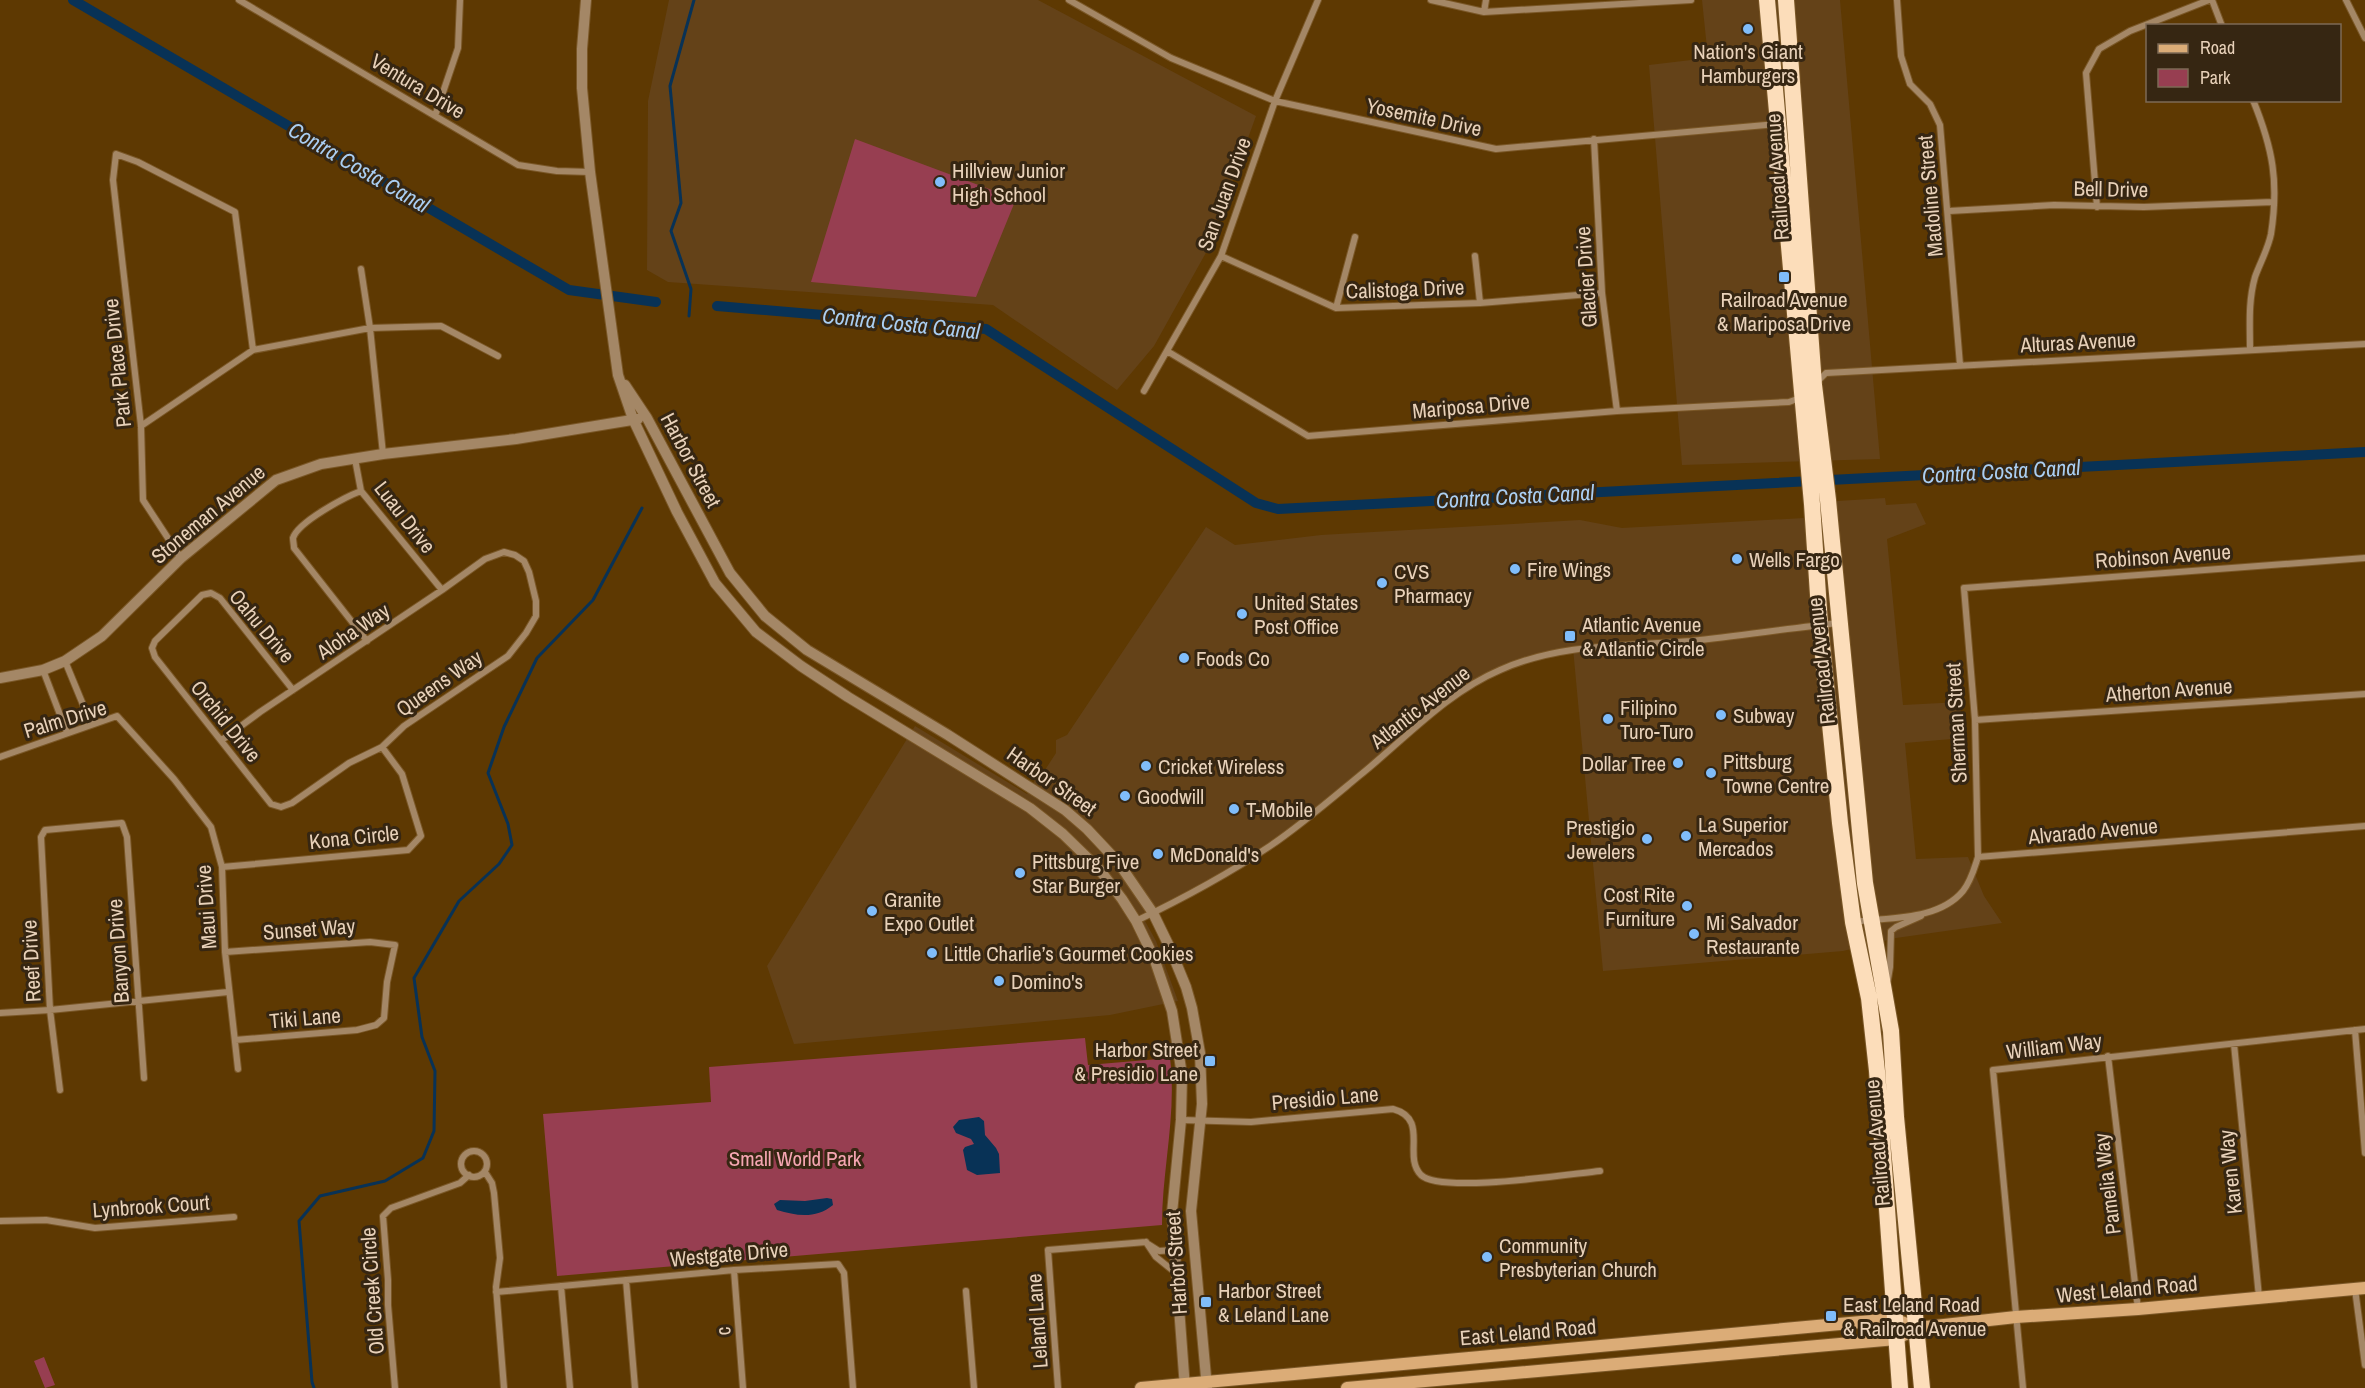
<svg xmlns="http://www.w3.org/2000/svg" width="2365" height="1388" font-family="'Archivo Narrow',sans-serif">
  <style>
    .built { fill: #644218 }
    .green { fill: #973e51 }
    .water { fill: #083256 }
    .lines { fill: none; stroke-linecap: round; stroke-linejoin: round }
    .stream { stroke: #083256; stroke-width: 3 }
    .canal { stroke: #083256; stroke-width: 10 }
    .minor-casing { stroke: #7a5727; stroke-width: 8 }
    .tertiary-casing { stroke: #7a5727; stroke-width: 12 }
    .secondary-casing { stroke: #7a5727; stroke-width: 14 }
    .trunk-casing { stroke: #7a5727; stroke-width: 18 }
    .minor { stroke: #a48766; stroke-width: 6 }
    .tertiary { stroke: #a48766; stroke-width: 10 }
    .secondary { stroke: #dbac77; stroke-width: 12 }
    .trunk { stroke: #fcddba; stroke-width: 16 }
    .poi-dot { fill: #80bdfa; stroke: #362612; stroke-width: 2 }
    .labels { text-anchor: middle; dominant-baseline: central; stroke-width: 6; stroke-linejoin: round; paint-order: stroke }
    .poi-label { font-size: 21px; fill: #e8d1b9; stroke: #362612; text-anchor: start }
    .street-label { font-size: 21px; fill: #e8d1b9; stroke: #362612 }
    .park-label { font-size: 21px; fill: #f6a6b2; stroke: #362612 }
    .water-label { font-size: 22px; font-style: italic; fill: #aacef2; stroke: #362612 }
  </style>
  <rect width="100%" height="100%" fill="#5e3902"/>
  <!-- built -->
  <path class="built" d="M669 0H1038L1256 116 1208 249 1154 346 1117 390 993 305 668 282 647 270 648 101Z
    M1702 0H1840L1880 459 1682 465 1649 65 1708 58Z
    M1885 498 1886 505 1916 503 1926 524 1887 539 1903 705 1960 702 1963 738 1905 743 1916 859 1968 857 1984 896 2002 923 1896 938 1843 951 1603 971 1573 648 1535 655 1455 694 1361 775 1234 872 1145 921 1156 941 1178 1001 1110 1015 794 1044 767 966 915 726 1027 794 1036 778 1045 770 1056 753V740L1067 735 1206 527 1235 545 1321 535 1580 520 1622 528 1804 518 1838 501Z"/>
  <!-- green -->
  <path class="green" d="M855 139 1016 199 976 297 811 282Z
    M1085 1038 1088 1065 1170 1058C1177 1114 1162 1169 1162 1225L557 1276 543 1114 711 1102 709 1067Z
    M44 1357 55 1385 45 1388 34 1361Z"/>
  <!-- water -->
  <path class="water" d="M979 1117 984 1121 985 1135 996 1148 999 1154 1000 1173 977 1175 967 1170 963 1150 965 1147 974 1144 971 1139 956 1133 953 1127 959 1120Z
    M827 1198 832 1199 833 1205C816 1219 797 1216 777 1210L774 1204 780 1200 805 1201Z"/>
  <g class="lines">
    <!-- stream -->
    <path class="stream" d="M689 316 691 289 671 231 681 203 670 86 694 0
      M314 1388 312 1382 299 1221 320 1196 385 1181 423 1158 434 1131 435 1071 422 1037 414 978 459 901 499 864 512 845 508 824 488 773 504 727 537 658 593 600 642 508"/>
    <!-- canal -->
    <path class="canal" d="M73 0 569 290 656 302
      M717 306 986 329 1256 503 1278 509 2365 452"/>
    <defs>
      <path id="minor" d="M239 0 518 165 557 171 590 172
        M1069 0 1171 58 1275 101 1496 149 1777 124
        M1431 0 1484 12 1691 0
        M1897 0 1901 56 1910 84 1930 104 1940 125 1960 365
        M2212 0 2222 26
        M2346 0 2365 38
        M1484 12 1486 0
        M435 116 458 48 460 0
        M1594 139 1602 293 1617 411
        M2097 207 2086 73 2099 49 2130 31 2209 0
        M1949 211 2054 205 2144 207 2273 202
        M1221 256 1336 308 1480 303 1602 293
        M1475 256 1480 303
        M361 269 370 328 383 454
        M1336 308 1355 237
        M2250 350C2250 325 2248 302 2255 277 2260 263 2268 249 2271 234 2279 182 2273 149 2253 100
        M1167 351 1308 436 1617 411 1789 402 1800 398
        M1816 383 1826 373 2365 344
        M1144 391 1221 256 1275 101 1318 0
        M141 426 253 350 370 328 441 326 498 356
        M355 459 361 491 442 590
        M361 491C345 497 298 522 293 538 293 541 294 545 294 548L367 641
        M181 558 143 500 141 426 113 180 116 154 138 162 235 212 253 350
        M65 661 91 724
        M43 670 67 733
        M1975 720 2365 694
        M222 740 260 712 442 590 485 559 504 552 515 555 524 561 529 572 536 601V616L526 633 508 656 404 726 382 747 349 763 292 803 281 807 271 804 155 657 152 648 155 641 202 595 211 593 220 598 293 690
        M0 757 117 716 174 779 211 827 222 867 225 952 238 1069
        M1978 857 1975 720 1964 588 2365 558
        M222 867 408 850 421 836 402 774 382 747
        M1136 921C1182 899 1228 874 1270 846 1301 825 1330 800 1359 776 1404 740 1446 693 1500 670 1560 643 1627 646 1691 641 1740 636 1790 628 1839 623
        M1854 922C1889 917 1938 921 1963 891 1971 881 1974 869 1978 857L2365 826
        M225 952 370 942 395 945 387 982 384 1018 376 1025 357 1030 235 1040
        M1888 979 1890 967 1891 931 1896 927 1921 916
        M0 1013 50 1010 228 992
        M2355 1030 2365 1153
        M2234 1044 2259 1297
        M2108 1056 2138 1309
        M60 1090 50 1010 41 837 45 830 122 823 127 837 144 1078
        M1181 1120 1251 1122 1393 1109C1430 1119 1402 1156 1421 1175 1441 1194 1569 1174 1600 1171
        M461 1164a13 13 0 1 1 26 0a13 13 0 1 1-26 0Z
        M485 1172 492 1183 494 1193 500 1258 496 1287 504 1388
        M0 1221 46 1220 95 1228 234 1217
        M1146 1242 1156 1257 1176 1273
        M1148 1244 1159 1251 1175 1250
        M734 1270 743 1388
        M626 1280 635 1388
        M561 1286 570 1388
        M2355 1289 2365 1365
        M966 1291 974 1388
        M496 1292 734 1270 838 1264 844 1273 853 1388
        M395 1388 388 1305V1280L383 1216 391 1208 460 1183 469 1175
        M1058 1388 1048 1250 1146 1242
        M2023 1388 1993 1070 2365 1029"/>
      <path id="tertiary" d="M586 0 582 49V88L590 172 618 375 633 419 677 512 715 583 756 632 801 666 848 697 1030 808 1063 834 1099 869 1122 899 1136 921 1154 958 1172 1011 1182 1075 1181 1120 1172 1213 1185 1388
        M625 385 647 418 730 573 765 616 807 650 948 735 1065 810 1087 829 1118 862 1153 913 1170 948 1186 987 1192 1008 1200 1053 1202 1104 1191 1211 1207 1388
        M0 678 43 670 65 661 102 636 181 558 276 480 321 464 383 454 516 439 638 419"/>
      <path id="secondary" d="M1141 1388 1894 1319 1917 1328
        M1347 1388 1896 1339 1917 1328 2016 1317 2138 1309 2365 1288"/>
      <path id="trunk" d="M1767 0 1812 504 1820 625 1840 823 1853 922 1869 998 1877 1071 1900 1388
        M1786 0 1814 385 1828 500 1865 883 1891 1031 1896 1117 1922 1388"/>
    </defs>
    <!-- minor casing -->
    <use href="#minor" class="minor-casing"/>
    <!-- tertiary casing -->
    <use href="#tertiary" class="tertiary-casing"/>
    <!-- secondary casing -->
    <use href="#secondary" class="secondary-casing"/>
    <!-- trunk casing -->
    <use href="#trunk" class="trunk-casing"/>
    <!-- minor -->
    <use href="#minor" class="minor"/>
    <!-- tertiary -->
    <use href="#tertiary" class="tertiary"/>
    <!-- secondary -->
    <use href="#secondary" class="secondary"/>
    <!-- trunk -->
    <use href="#trunk" class="trunk"/>
  </g>
  <!-- markers -->
  <g class="poi-dot">
    <circle cx="1748" cy="29" r="6"/>
    <circle cx="940" cy="182" r="6"/>
    <rect x="1778" y="271" width="12" height="12" rx="3"/>
    <circle cx="1737" cy="559" r="6"/>
    <circle cx="1515" cy="569" r="6"/>
    <circle cx="1382" cy="583" r="6"/>
    <circle cx="1242" cy="614" r="6"/>
    <rect x="1564" y="630" width="12" height="12" rx="3"/>
    <circle cx="1184" cy="658" r="6"/>
    <circle cx="1721" cy="715" r="6"/>
    <circle cx="1608" cy="719" r="6"/>
    <circle cx="1678" cy="763" r="6"/>
    <circle cx="1146" cy="766" r="6"/>
    <circle cx="1711" cy="773" r="6"/>
    <circle cx="1125" cy="796" r="6"/>
    <circle cx="1234" cy="809" r="6"/>
    <circle cx="1686" cy="836" r="6"/>
    <circle cx="1647" cy="839" r="6"/>
    <circle cx="1158" cy="854" r="6"/>
    <circle cx="1020" cy="873" r="6"/>
    <circle cx="1687" cy="906" r="6"/>
    <circle cx="872" cy="911" r="6"/>
    <circle cx="1694" cy="934" r="6"/>
    <circle cx="932" cy="953" r="6"/>
    <circle cx="999" cy="981" r="6"/>
    <rect x="1204" y="1055" width="12" height="12" rx="3"/>
    <circle cx="1487" cy="1257" r="6"/>
    <rect x="1200" y="1296" width="12" height="12" rx="3"/>
    <rect x="1825" y="1310" width="12" height="12" rx="3"/>
  </g>
  <g class="labels">
    <!-- poi labels -->
    <g class="poi-label">
      <text x="1748" y="51" text-anchor="middle">Nation's Giant<tspan x="1748" dy="24">Hamburgers</tspan></text>
      <text x="952" y="170">Hillview Junior<tspan x="952" dy="24">High School</tspan></text>
      <text x="1784" y="299" text-anchor="middle">Railroad Avenue<tspan x="1784" dy="24">&amp; Mariposa Drive</tspan></text>
      <text x="1749" y="559">Wells Fargo</text>
      <text x="1527" y="569">Fire Wings</text>
      <text x="1394" y="571">CVS<tspan x="1394" dy="24">Pharmacy</tspan></text>
      <text x="1254" y="602">United States<tspan x="1254" dy="24">Post Office</tspan></text>
      <text x="1582" y="624">Atlantic Avenue<tspan x="1582" dy="24">&amp; Atlantic Circle</tspan></text>
      <text x="1196" y="658">Foods Co</text>
      <text x="1620" y="707">Filipino<tspan x="1620" dy="24">Turo-Turo</tspan></text>
      <text x="1733" y="715">Subway</text>
      <text x="1723" y="761">Pittsburg<tspan x="1723" dy="24">Towne Centre</tspan></text>
      <text x="1666" y="763" text-anchor="end">Dollar Tree</text>
      <text x="1158" y="766">Cricket Wireless</text>
      <text x="1137" y="796">Goodwill</text>
      <text x="1246" y="809">T-Mobile</text>
      <text x="1698" y="824">La Superior<tspan x="1698" dy="24">Mercados</tspan></text>
      <text x="1635" y="827" text-anchor="end">Prestigio<tspan x="1635" dy="24">Jewelers</tspan></text>
      <text x="1170" y="854">McDonald's</text>
      <text x="1032" y="861">Pittsburg Five<tspan x="1032" dy="24">Star Burger</tspan></text>
      <text x="1675" y="894" text-anchor="end">Cost Rite<tspan x="1675" dy="24">Furniture</tspan></text>
      <text x="884" y="899">Granite<tspan x="884" dy="24">Expo Outlet</tspan></text>
      <text x="1706" y="922">Mi Salvador<tspan x="1706" dy="24">Restaurante</tspan></text>
      <text x="944" y="953">Little Charlie’s Gourmet Cookies</text>
      <text x="1011" y="981">Domino's</text>
      <text x="1198" y="1049" text-anchor="end">Harbor Street<tspan x="1198" dy="24">&amp; Presidio Lane</tspan></text>
      <text x="1499" y="1245">Community<tspan x="1499" dy="24">Presbyterian Church</tspan></text>
      <text x="1218" y="1290">Harbor Street<tspan x="1218" dy="24">&amp; Leland Lane</tspan></text>
      <text x="1843" y="1304">East Leland Road<tspan x="1843" dy="24">&amp; Railroad Avenue</tspan></text>
    </g>
    <!-- street labels -->
    <g class="street-label">
      <text transform="translate(418 86) rotate(31)">Ventura Drive</text>
      <text transform="translate(1424 117) rotate(12)">Yosemite Drive</text>
      <text transform="translate(1777 177) rotate(-94)">Railroad Avenue</text>
      <text transform="translate(2111 189) rotate(1)">Bell Drive</text>
      <text transform="translate(1224 194) rotate(-70)">San Juan Drive</text>
      <text transform="translate(1930 196) rotate(-95)">Madoline Street</text>
      <text transform="translate(1586 277) rotate(-94)">Glacier Drive</text>
      <text transform="translate(1405 289) rotate(-2)">Calistoga Drive</text>
      <text transform="translate(2078 342) rotate(-3)">Alturas Avenue</text>
      <text transform="translate(117 363) rotate(-96)">Park Place Drive</text>
      <text transform="translate(1471 406) rotate(-5)">Mariposa Drive</text>
      <text transform="translate(691 460) rotate(62)">Harbor Street</text>
      <text transform="translate(208 514) rotate(-40)">Stoneman Avenue</text>
      <text transform="translate(405 517) rotate(52)">Luau Drive</text>
      <text transform="translate(2163 556) rotate(-4)">Robinson Avenue</text>
      <text transform="translate(262 626) rotate(50)">Oahu Drive</text>
      <text transform="translate(353 631) rotate(-34)">Aloha Way</text>
      <text transform="translate(1821 661) rotate(-96)">Railroad Avenue</text>
      <text transform="translate(439 683) rotate(-35)">Queens Way</text>
      <text transform="translate(2169 690) rotate(-4)">Atherton Avenue</text>
      <text transform="translate(1420 707) rotate(-38)">Atlantic Avenue</text>
      <text transform="translate(65 719) rotate(-17)">Palm Drive</text>
      <text transform="translate(226 721) rotate(51)">Orchid Drive</text>
      <text transform="translate(1956 723) rotate(-93)">Sherman Street</text>
      <text transform="translate(1052 781) rotate(35)">Harbor Street</text>
      <text transform="translate(2093 831) rotate(-5)">Alvarado Avenue</text>
      <text transform="translate(354 837) rotate(-6)">Kona Circle</text>
      <text transform="translate(206 907) rotate(-94)">Maui Drive</text>
      <text transform="translate(309 929) rotate(-4)">Sunset Way</text>
      <text transform="translate(118 951) rotate(-94)">Banyon Drive</text>
      <text transform="translate(31 961) rotate(-93)">Reef Drive</text>
      <text transform="translate(305 1018) rotate(-5)">Tiki Lane</text>
      <text transform="translate(2054 1046) rotate(-7)">William Way</text>
      <text transform="translate(1325 1098) rotate(-5)">Presidio Lane</text>
      <text transform="translate(1877 1143) rotate(-95)">Railroad Avenue</text>
      <text transform="translate(2230 1172) rotate(-96)">Karen Way</text>
      <text transform="translate(2107 1184) rotate(-97)">Pamelia Way</text>
      <text transform="translate(151 1206) rotate(-4)">Lynbrook Court</text>
      <text transform="translate(729 1254) rotate(-5)">Westgate Drive</text>
      <text transform="translate(1176 1263) rotate(-94)">Harbor Street</text>
      <text transform="translate(2127 1289) rotate(-5)">West Leland Road</text>
      <text transform="translate(372 1291) rotate(-94)">Old Creek Circle</text>
      <text transform="translate(1037 1321) rotate(-94)">Leland Lane</text>
      <text transform="translate(723 1331) rotate(-95)">c</text>
      <text transform="translate(1528 1332) rotate(-5)">East Leland Road</text>
    </g>
    <!-- park labels -->
    <g class="park-label">
      <text x="795" y="1158">Small World Park</text>
    </g>
    <!-- water labels -->
    <g class="water-label">
      <text transform="translate(359 167) rotate(30)">Contra Costa Canal</text>
      <text transform="translate(901 323) rotate(6)">Contra Costa Canal</text>
      <text transform="translate(2001 471) rotate(-3)">Contra Costa Canal</text>
      <text transform="translate(1515 496) rotate(-3)">Contra Costa Canal</text>
    </g>
  </g>
  <!-- legend -->
  <rect x="2146" y="24" width="195" height="78" fill="#362612" stroke="#7d6a55" stroke-width="1.5"/>
  <rect x="2158" y="44" width="30" height="9" fill="#dbac77" stroke="#7d6a55" stroke-width="1.5"/>
  <text x="2200" y="54" font-size="18" fill="#e8d1b9">Road</text>
  <rect x="2158" y="69" width="30" height="18" fill="#973e51" stroke="#7d6a55" stroke-width="1.5"/>
  <text x="2200" y="84" font-size="18" fill="#e8d1b9">Park</text>
</svg>
